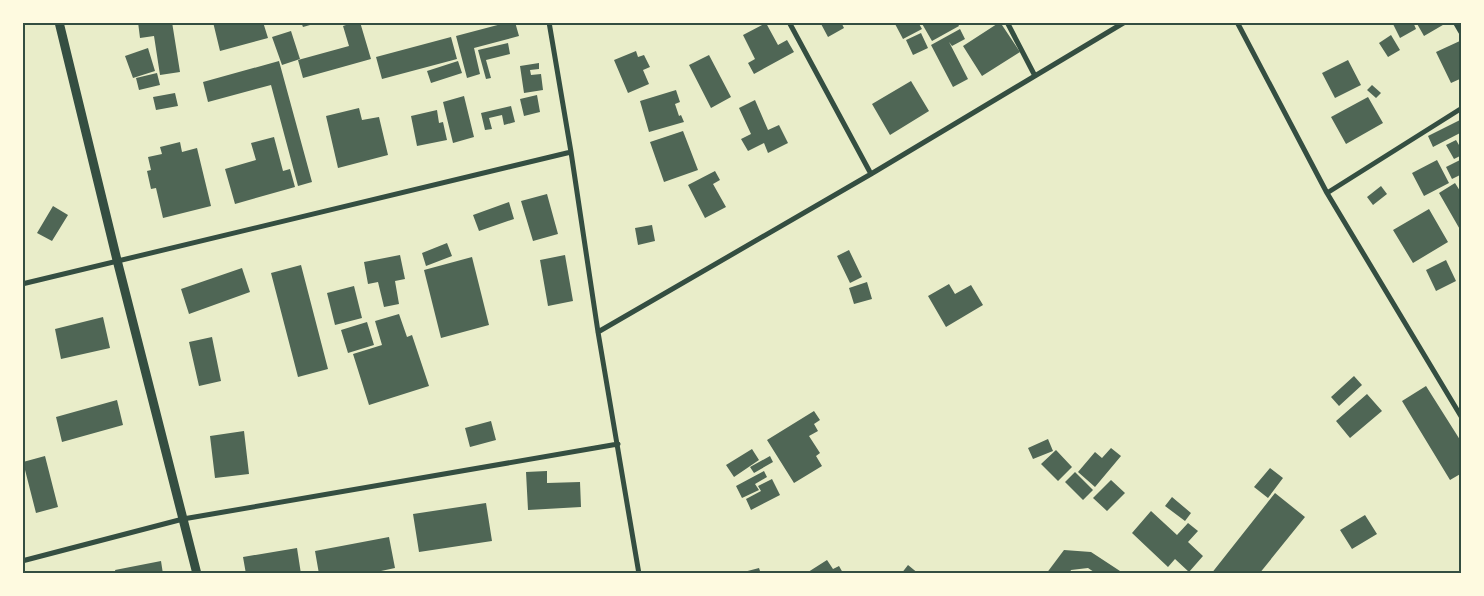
<svg xmlns="http://www.w3.org/2000/svg" width="1484" height="596" font-family="'PT Sans',sans-serif">
  <style>
    .building { fill: #4f6655 }
    .lines { fill: none; stroke-linecap: round; stroke-linejoin: round }
    .minor { stroke: #344e41; stroke-width: 5 }
    .tertiary { stroke: #344e41; stroke-width: 9 }
    .neatline { fill: none; stroke: #344e41; stroke-width: 2 }
  </style>
  <rect width="100%" height="100%" fill="#e9edc9"/>
  <!-- building -->
  <path class="building" d="M138 22H172L180 72 160 75 154 36 140 38Z
    M213 22H263L268 38 220 51Z
    M301 22H317V23L303 27Z
    M355 22H360L371 59 303 78 298 60 349 46 343 26Z
    M509 22H515L519 36 474 48 480 74 467 78 456 36Z
    M820 22H841L844 28 828 37Z
    M894 22H918L922 29 903 39Z
    M921 22H957L959 26 932 41Z
    M1000 22 1020 52 982 76 963 46Z
    M1392 22H1413L1416 29 1400 38Z
    M1416 22H1448L1424 36Z
    M766 23 778 45 787 40 794 52 754 74 748 63 755 59 743 35Z
    M960 29 965 39 952 46 949 42 968 79 953 87 931 45Z
    M291 31 300 59 282 65 272 37Z
    M921 33 928 48 913 55 906 40Z
    M1391 35 1400 50 1388 57 1379 43Z
    M451 37 457 59 382 79 376 57Z
    M1462 40V78L1451 83 1436 52Z
    M508 43 510 54 486 60 491 78 486 79 478 50Z
    M148 48 155 71 133 78 125 56Z
    M636 51 638 57 644 55 650 67 643 70 649 84 628 93 614 60Z
    M709 55 731 97 711 108 689 65Z
    M1348 60 1361 85 1335 98 1322 73Z
    M279 61 312 182 298 186 271 85 208 102 203 82Z
    M458 61 462 73 431 83 427 71Z
    M539 63V69L530 70 531 75 541 74 543 90 524 93 520 66Z
    M157 73 160 85 139 90 136 78Z
    M911 81 929 111 890 135 872 104Z
    M1372 85 1381 93 1376 98 1367 90Z
    M676 90 680 102 675 104 679 116 681 115 684 122 649 132 640 101Z
    M175 93 178 106 156 110 153 97Z
    M537 95 540 112 524 116 520 99Z
    M464 96 474 137 453 143 443 102Z
    M1368 97 1383 123 1346 144 1331 117Z
    M755 100 768 130 779 125 788 143 768 153 764 143 748 151 741 139 751 134 739 108Z
    M511 106 515 122 504 125 502 115 489 118 492 129 485 130 481 113Z
    M359 108 362 120 379 117 388 155 338 168 326 116Z
    M437 110 439 123 443 122 447 140 417 146 411 116Z
    M1460 120 1462 132 1433 147 1428 136Z
    M683 131 698 170 664 182 650 142Z
    M274 137 283 171 290 169 295 187 235 204 225 169 256 160 251 143Z
    M1456 140 1462 150V155L1454 159 1446 145Z
    M180 142 182 152 197 148 211 206 163 218 156 188 151 189 147 171 151 170 148 157 162 154 160 147Z
    M1462 159V174L1452 179 1446 167Z
    M1437 160 1449 183 1424 196 1412 173Z
    M715 171 720 180 713 184 726 207 705 218 688 185Z
    M1455 183 1462 194V233L1439 193Z
    M1381 186 1387 194 1373 205 1367 197Z
    M547 194 558 234 533 241 521 201Z
    M509 202 514 219 479 231 473 215Z
    M53 206 68 215 52 241 37 233Z
    M1429 209 1448 242 1413 263 1393 230Z
    M652 225 655 241 638 245 635 228Z
    M447 243 452 256 426 266 422 253Z
    M849 250 862 277 850 283 837 256Z
    M400 255 405 279 395 281 399 304 384 307 378 282 368 284 364 262Z
    M565 255 573 301 548 306 540 260Z
    M472 257 489 325 441 338 424 270Z
    M1446 260 1456 281 1436 291 1426 270Z
    M301 265 328 369 298 377 271 273Z
    M242 268 250 292 189 314 181 289Z
    M867 282 872 299 854 304 849 288Z
    M949 284 955 294 971 285 983 305 946 327 928 296Z
    M354 286 362 318 335 325 327 293Z
    M399 314 407 337 412 335 429 386 369 405 353 354 382 345 375 321Z
    M103 317 110 348 61 359 55 329Z
    M367 322 374 345 348 353 341 330Z
    M212 337 221 381 199 386 189 342Z
    M1354 376 1362 385 1339 406 1331 397Z
    M1426 386 1462 443V473L1450 480 1402 401Z
    M1367 394 1382 411 1350 438 1336 421Z
    M117 400 123 425 62 442 56 417Z
    M814 411 820 420 814 424 818 431 809 436 820 453 816 456 822 466 794 483 767 440Z
    M491 421 496 440 470 447 465 428Z
    M244 431 249 474 215 478 210 436Z
    M1048 439 1053 451 1033 459 1028 448Z
    M1111 448 1121 456 1095 487 1078 472 1095 452 1102 458Z
    M752 449 759 460 734 477 726 465Z
    M1056 450 1072 467 1058 481 1041 464Z
    M45 456 58 507 36 513 23 462Z
    M770 456 773 462 754 473 750 467Z
    M1270 468 1283 478 1268 498 1254 487Z
    M547 471V483L580 482 581 507 528 510 526 472Z
    M764 471 767 477 755 484 759 490 742 498 736 486Z
    M1075 472 1093 490 1083 500 1065 482Z
    M772 479 780 495 751 510 746 499 761 491 758 486Z
    M1111 480 1125 493 1107 511 1093 498Z
    M1275 493 1305 517 1259 574H1211Z
    M1172 497 1191 513 1185 521 1165 506Z
    M486 503 492 541 419 552 413 514Z
    M1151 511 1177 535 1188 523 1198 531 1188 542 1203 556 1189 572 1175 559 1168 567 1132 533Z
    M1365 515 1377 534 1352 549 1340 530Z
    M389 537 395 568 367 574H319L315 551Z
    M297 548 301 574H246L243 557Z
    M1064 550 1091 552 1120 571 1118 574H1097L1088 568 1071 570 1069 574H1046Z
    M827 560 833 569 839 566 843 573 805 574Z
    M161 561 163 574H116L115 570Z
    M908 565 919 574H901Z
    M759 568 761 574H740V573Z"/>
  <g class="lines">
    <!-- minor -->
    <path class="minor" d="M549 22 571 152 598 332 639 574
      M789 22 871 174
      M1007 22 1035 76
      M1237 22 1327 193 1462 418
      M1455 22 1462 34
      M1327 193 1462 108
      M22 284 571 152
      M598 332 871 174 1125 22
      M22 561 183 519 618 444"/>
    <!-- tertiary -->
    <path class="tertiary" d="M59 22 117 260 197 574"/>
  </g>
  <!-- border -->
  <rect width="1484" height="596" fill="none" stroke="#fefae0" stroke-width="48"/>
  <rect x="24" y="24" width="1436" height="548" class="neatline"/>
</svg>
